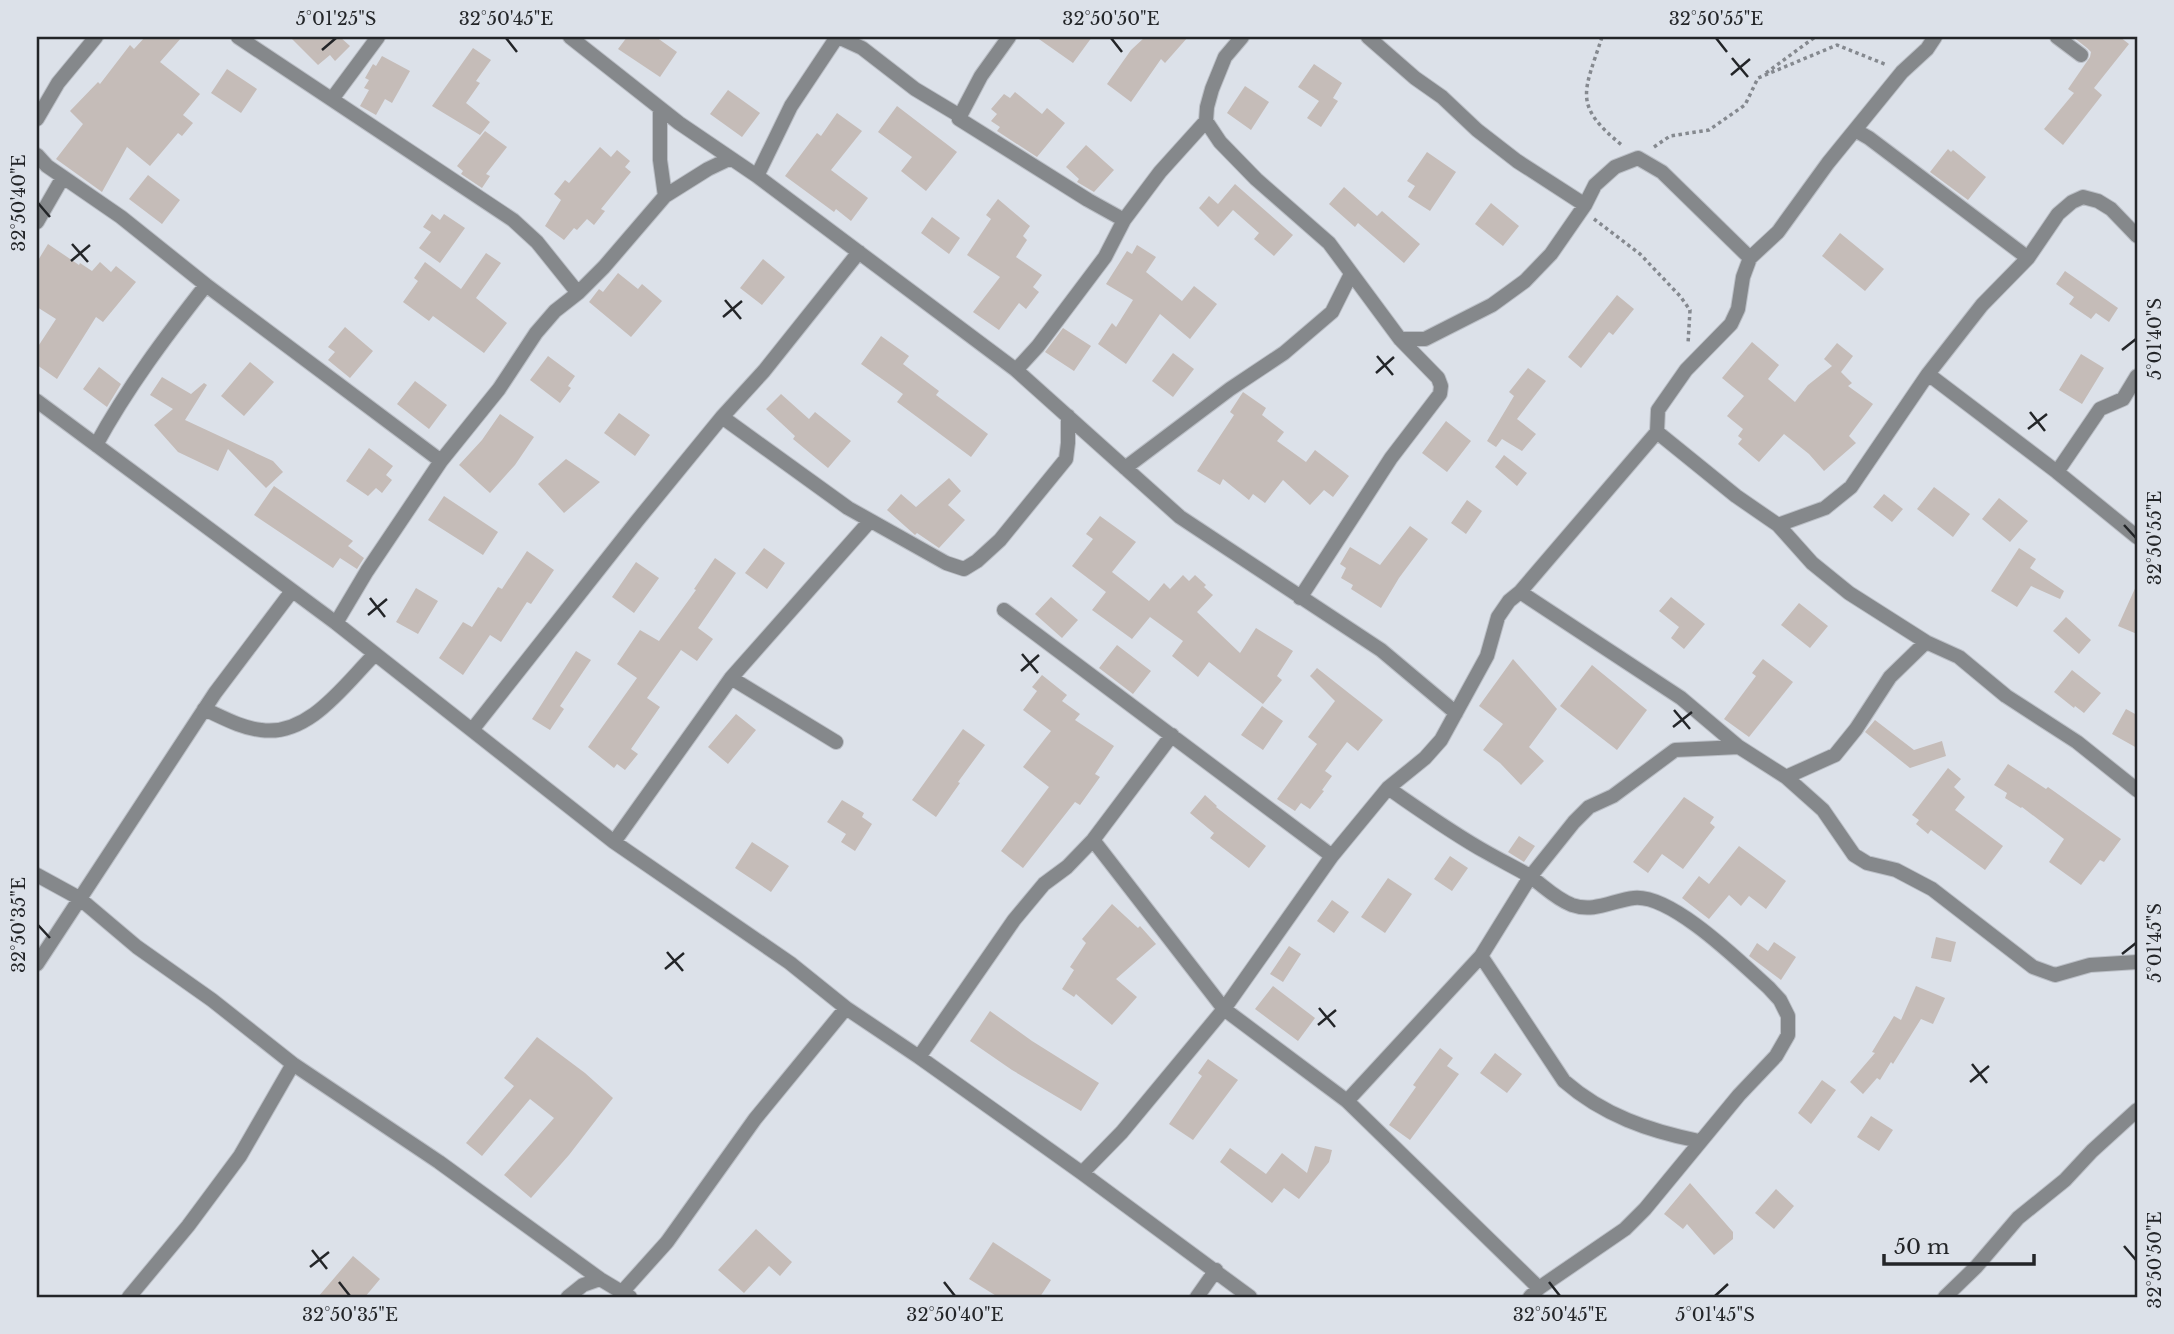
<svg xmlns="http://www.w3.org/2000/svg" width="2174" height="1334" font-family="'Libre Baskerville',serif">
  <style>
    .building { fill: #c5bcb8 }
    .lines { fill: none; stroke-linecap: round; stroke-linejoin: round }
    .street-casing { stroke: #bbbfc6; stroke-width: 16 }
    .path { stroke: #85898f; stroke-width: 3.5; stroke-dasharray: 3.5 3.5; stroke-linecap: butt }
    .street { stroke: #85888b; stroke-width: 14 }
    .ticks { fill: none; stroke: #232528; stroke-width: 2.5 }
    .neatline { fill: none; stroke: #232528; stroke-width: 2.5 }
    .ticks-label { font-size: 18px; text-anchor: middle; fill: #232528 }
  </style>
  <rect width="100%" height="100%" fill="#dce1e9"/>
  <!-- building -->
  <path class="building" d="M145 37H182L160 62 200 94 183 115 193 123 182 136 178 133 150 166 127 147 102 192 56 159 83 124 70 111 98 82 100 84 130 45 134 49Z
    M290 37H340L350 46 335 61 330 55 318 65Z
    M627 37H656L677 52 660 77 618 49Z
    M1036 37H1092L1073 63Z
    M1145 37H1188L1165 63 1161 59 1131 102 1107 84 1131 50Z
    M2073 37H2120L2129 44 2094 88 2102 95 2063 145 2044 129 2074 93 2068 89 2090 57 2091 52 2087 48Z
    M473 48 491 60 476 81 480 83 466 103 490 122 480 135 432 106Z
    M382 56 410 71 392 103 385 99 376 115 360 106 369 90 364 88 369 80 365 78 373 64 376 66Z
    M1314 64 1342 83 1333 98 1338 101 1321 127 1307 118 1319 101 1298 87Z
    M227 69 257 89 241 113 211 93Z
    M1245 86 1269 102 1251 130 1227 113Z
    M728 90 760 113 742 137 710 114Z
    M1015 92 1042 114 1047 108 1065 123 1037 157 997 131 1000 127 991 121 997 114 991 109 1004 94 1010 98Z
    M897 106 957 152 926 191 901 171 912 157 878 132Z
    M837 113 862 131 831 170 868 198 851 221 836 209 834 212 785 176 817 133 821 136Z
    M485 131 507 147 486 174 490 176 482 188 461 174 463 171 457 166Z
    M1086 145 1114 170 1094 192 1077 182 1079 179 1066 167Z
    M600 147 611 157 617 150 630 161 625 167 631 172 601 209 605 211 594 225 587 219 577 230 574 228 564 240 545 226 561 200 554 194 565 180 569 183Z
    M1948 149 1951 152 1953 150 1986 177 1968 200 1930 172Z
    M1427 152 1456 172 1430 211 1408 197 1415 186 1407 181Z
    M148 175 180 200 162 224 129 199Z
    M1235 184 1293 235 1274 256 1254 239 1259 233 1233 210 1218 227 1199 208 1209 196 1218 204Z
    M1344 187 1377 216 1382 211 1420 244 1404 263 1358 223 1355 227 1329 204Z
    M998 199 1030 226 1023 236 1027 240 1016 257 1042 275 1033 287 1039 292 1026 309 1019 303 999 330 973 312 1000 277 967 255 991 219 986 215Z
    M1491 203 1519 226 1503 246 1475 224Z
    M432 214 440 220 444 214 465 228 440 263 419 248 431 232 423 227Z
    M932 217 960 238 949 254 921 233Z
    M1840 233 1884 269 1865 291 1822 256Z
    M48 244 79 265 80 263 92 271 100 262 111 272 116 266 136 282 103 322 96 317 57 379 37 365V348L56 319 37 307V262Z
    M1137 245 1156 257 1146 272 1182 301 1194 286 1217 304 1190 339 1160 314 1126 364 1098 344 1112 323 1116 327 1133 300 1106 284 1127 251 1132 254Z
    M486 253 501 263 476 298 507 323 484 353 433 316 429 321 403 302 418 281 414 278 425 262 461 289Z
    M763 259 785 277 762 305 740 288Z
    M2065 271 2118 308 2109 322 2096 313 2091 319 2069 304 2074 297 2056 284Z
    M618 273 638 289 642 284 662 301 631 337 589 302 599 289 603 292Z
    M1617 295 1634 309 1613 335 1609 332 1581 368 1568 357Z
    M345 327 373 351 350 378 328 360 335 352 328 347Z
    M1063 328 1091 346 1074 371 1045 352Z
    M881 336 909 356 903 364 939 391 936 395 988 434 971 457 897 402 903 394 861 364Z
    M1752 342 1779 365 1768 379 1795 402 1808 385 1832 366 1824 359 1837 343 1853 356 1841 372 1852 383 1848 386 1873 404 1849 436 1856 443 1824 471 1809 454 1784 434 1759 462 1738 444 1742 439 1738 436 1743 429 1727 416 1744 396 1722 378Z
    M1173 353 1194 369 1173 397 1152 381Z
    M2081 354 2104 368 2082 404 2059 390Z
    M548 356 575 376 568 386 571 388 560 403 530 380Z
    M250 362 274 382 244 416 221 396Z
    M99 367 121 384 107 407 83 389Z
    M1528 368 1546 381 1517 419 1536 434 1522 451 1502 439 1496 447 1487 441 1514 396 1509 392Z
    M162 377 191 394 204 383 207 385 185 420 273 461 283 472 266 488 228 449 218 471 178 452 154 425 173 409 150 395Z
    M415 381 447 405 429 429 397 404Z
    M1243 392 1266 408 1262 415 1284 432 1277 441 1306 462 1315 450 1349 476 1333 497 1324 490 1310 505 1283 480 1265 503 1253 494 1249 500 1223 479 1220 485 1197 471 1234 415 1230 412Z
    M781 394 809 419 815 412 851 441 828 468 793 439 795 436 766 409Z
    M619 413 650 435 635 456 604 433Z
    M500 414 534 437 515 465 490 493 459 465 482 440Z
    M1446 421 1471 441 1447 472 1422 453Z
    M369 448 393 466 386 475 392 480 382 493 376 488 368 496 346 481Z
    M1504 455 1527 473 1517 486 1495 467Z
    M566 459 600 482 564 513 538 484Z
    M949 478 961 491 948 505 965 520 939 548 917 533 915 535 887 510 901 494 916 507Z
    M274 486 353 541 348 546 364 558 357 569 340 558 333 568 254 515Z
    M1934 487 1970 514 1953 537 1917 509Z
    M1884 494 1903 509 1892 522 1873 507Z
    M444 496 498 532 483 555 428 520Z
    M1999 498 2028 521 2010 542 1982 519Z
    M1467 500 1482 511 1466 534 1451 523Z
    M1100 516 1136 542 1112 572 1149 601 1164 583 1170 589 1183 575 1189 581 1195 575 1206 585 1204 587 1213 595 1197 612 1240 653 1256 628 1293 651 1277 676 1282 680 1263 704 1209 662 1198 677 1172 656 1183 641 1150 617 1132 639 1092 610 1106 592 1072 566 1093 539 1086 534Z
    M1410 526 1428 539 1399 578 1381 608 1351 589 1353 585 1341 578 1346 568 1340 564 1350 547 1380 565Z
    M764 548 785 563 767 589 745 573Z
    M2019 548 2036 559 2030 568 2064 591 2060 599 2031 586 2017 607 1991 591Z
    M527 551 554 570 531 604 527 602 501 642 490 635 463 675 439 658 463 622 472 627 498 587 502 589Z
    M715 558 736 573 698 628 713 639 697 661 681 650 647 698 660 707 631 749 638 754 625 770 617 764 614 768 588 747 637 678 617 664 640 630 659 641 696 590 694 589Z
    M636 562 659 578 634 613 612 597Z
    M2137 584V634L2118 626Z
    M416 588 438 601 418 634 396 622Z
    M1051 597 1078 620 1062 638 1035 614Z
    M1671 597 1705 624 1684 649 1671 638 1679 627 1659 611Z
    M1799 603 1828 626 1810 648 1781 625Z
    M2066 617 2091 640 2079 654 2053 631Z
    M1117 645 1151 671 1133 694 1099 668Z
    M576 651 591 660 560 706 564 709 550 730 532 719Z
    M1513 659 1557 709 1529 747 1544 761 1521 785 1500 763 1483 750 1503 724 1479 706Z
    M1763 659 1793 682 1749 737 1724 719 1756 676 1752 673Z
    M1592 665 1647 710 1617 750 1560 706Z
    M1317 668 1383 720 1358 751 1347 742 1325 771 1332 776 1322 790 1324 791 1310 809 1301 803 1295 811 1277 799 1317 744 1308 737 1335 701 1310 676Z
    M2072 670 2101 693 2084 713 2075 706 2074 708 2054 692Z
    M1042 675 1067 695 1062 701 1080 714 1075 720 1114 746 1095 774 1100 777 1080 805 1075 802 1023 868 1001 851 1049 787 1023 767 1051 731 1023 710 1037 691 1032 687Z
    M1262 706 1283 721 1263 750 1241 735Z
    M2126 709 2137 715V748L2112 734Z
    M736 714 756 730 728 764 708 747Z
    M1875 720 1914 750 1942 741 1946 756 1910 768 1865 732Z
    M963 729 985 745 958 782 960 783 936 817 912 800Z
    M2008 764 2046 789 2048 787 2121 839 2104 862 2100 860 2081 885 2049 862 2064 839 2022 807 2021 808 2005 798 2007 793 1994 785Z
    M1948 768 1961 779 1954 787 1965 797 1955 810 2003 846 1985 870 1931 830 1928 834 1916 824 1919 820 1912 815Z
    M1205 795 1217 806 1216 807 1266 846 1249 868 1210 838 1214 833 1190 813Z
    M1684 797 1714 817 1710 823 1715 827 1683 869 1662 854 1648 873 1633 862Z
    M842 800 864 813 862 817 872 824 855 851 841 842 846 834 827 822Z
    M1519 836 1535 846 1524 862 1508 852Z
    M752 842 789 866 771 892 735 868Z
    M1739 846 1786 881 1766 909 1749 896 1741 906 1729 895 1709 919 1682 898 1699 876 1709 884Z
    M1450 856 1468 868 1452 891 1434 879Z
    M1388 878 1412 894 1385 933 1361 917Z
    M1332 900 1349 912 1334 933 1317 921Z
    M1112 904 1138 928 1140 926 1156 944 1116 979 1137 997 1112 1025 1076 994 1074 997 1062 989 1074 970 1070 967 1086 943 1082 939Z
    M1936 937 1956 942 1951 962 1931 958Z
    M1774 942 1796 957 1781 980 1749 956 1757 943 1768 951Z
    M1289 946 1301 954 1283 982 1270 974Z
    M1273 986 1315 1018 1298 1041 1255 1009Z
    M1916 986 1945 998 1933 1024 1921 1019 1893 1064 1891 1062 1880 1080 1877 1078 1863 1094 1850 1082 1875 1053 1872 1052 1894 1016 1901 1020Z
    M990 1011 1032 1041 1099 1083 1081 1111 1012 1070 970 1041Z
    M537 1037 585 1073 613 1098 569 1155 531 1198 504 1175 554 1118 530 1099 482 1156 466 1143 514 1086 504 1078Z
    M1440 1048 1453 1058 1447 1066 1459 1074 1410 1140 1389 1125 1416 1087 1413 1085Z
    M1495 1053 1522 1074 1507 1093 1480 1073Z
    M1208 1059 1238 1080 1193 1140 1169 1124 1202 1076 1198 1073Z
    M1822 1080 1836 1090 1811 1124 1798 1113Z
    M1871 1116 1893 1130 1879 1151 1857 1137Z
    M1315 1146 1332 1150 1329 1162 1299 1199 1284 1188 1272 1203 1220 1162 1230 1148 1266 1174 1282 1153 1307 1173Z
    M1690 1183 1733 1232V1239L1714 1255 1687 1224 1683 1229 1664 1214Z
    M1776 1189 1794 1206 1774 1229 1755 1213Z
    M756 1229 792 1262 780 1276 769 1266 744 1293 718 1270Z
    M993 1242 1051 1280 1040 1297H998L969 1279Z
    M353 1256 380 1279 365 1297H318Z"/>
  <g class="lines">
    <defs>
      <path id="street" d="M238 37 513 220 537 242 578 293
        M570 37 679 123 757 176 1016 370 1180 517 1381 650 1456 713
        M838 37 862 48 915 89 960 116 959 119 1088 200 1124 220
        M1242 37 1225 57 1212 89 1207 107 1206 121 1220 142 1256 179 1329 243 1400 339 1438 378 1441 386 1440 394 1391 458 1300 598
        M1368 37 1415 78 1442 97 1477 130 1517 161 1585 205
        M2057 37 2081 55
        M332 99 378 37
        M660 109V160L665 196
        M960 116 981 76 1009 37
        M37 119 58 83 96 37
        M1855 130 1869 138 2028 258
        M37 155 47 166 121 217 206 285 441 461
        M757 176 791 106 837 37
        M37 222 63 177
        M1400 339H1425L1492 305 1525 281 1551 254 1585 205 1595 185 1615 167 1638 158 1662 172 1750 258
        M1016 370 1038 346 1105 257 1124 220 1160 172 1206 121
        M1928 374 2057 472 2137 537
        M37 401 336 623 614 842 790 963 846 1008 919 1057 1082 1173 1250 1297
        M722 417 848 508 946 563 964 569 977 561 1000 540 1066 459 1068 443V416
        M1657 432 1736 496 1778 525 1825 508 1851 487 1928 374 1982 305 2028 258 2058 214 2072 202 2083 197 2098 201 2111 209 2137 236
        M96 445C127 388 166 336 206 285
        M1125 468 1230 389 1284 353 1318 324 1332 312 1351 274
        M2057 472 2100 409 2123 399 2137 376
        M1778 525 1812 563 1849 593 1926 642 1959 657 2006 696 2077 742 2137 790
        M1520 592 1681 698 1739 747 1786 777 1823 810 1854 855 1867 863 1896 870 1932 889 2033 967 2055 975 2090 965 2137 962
        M1004 610 1332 856
        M336 623 367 571 441 461 499 389 536 333 555 311 578 293 604 267 665 196 708 169 729 159
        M731 678 836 742
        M204 709C222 717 241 728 261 730 309 737 345 684 375 654
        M472 730 637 521 722 417 764 371 859 252
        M1786 777 1835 755 1856 729 1890 677 1926 642
        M1388 788C1420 810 1452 833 1486 852 1500 860 1514 867 1528 875 1543 885 1554 898 1572 905 1594 913 1614 900 1634 898 1672 894 1741 963 1769 988L1780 1000 1788 1016V1035L1776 1056 1739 1095 1645 1209 1625 1229 1539 1288 1530 1297
        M1093 840 1224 1009 1347 1101 1539 1288
        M614 842 731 678 870 521
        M37 875 79 898 137 947 212 1000 293 1064 439 1162 600 1279 630 1297
        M1481 956 1564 1081C1603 1115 1649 1131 1699 1141
        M37 964 215 693 292 591
        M919 1057 1014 920 1044 884 1067 867 1093 840 1172 735
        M1347 1101 1481 956 1530 877 1574 822 1589 807 1613 796 1675 750 1739 747
        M1082 1173 1122 1132 1224 1009 1332 856 1388 788 1425 758 1441 740 1487 656 1498 617 1509 601 1520 592 1657 432 1658 410 1686 370 1731 324 1738 309 1743 277 1750 258 1778 232 1828 163 1902 72 1927 49 1935 37
        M623 1291 667 1242 755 1119 846 1008
        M129 1297 188 1226 240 1156 293 1064
        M568 1297 583 1285 600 1279
        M1197 1297 1216 1270
        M1945 1297 1976 1267 2018 1218 2065 1180 2092 1151 2137 1110"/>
    </defs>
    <!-- street casing -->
    <use href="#street" class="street-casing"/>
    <!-- path -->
    <path class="path" d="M1602 37C1584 93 1572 105 1623 146
      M1766 73 1815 37
      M1654 147 1670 136 1709 130 1745 105 1758 78 1837 45 1887 65
      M1594 219 1640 254 1680 296 1690 310 1688 344"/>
    <!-- street -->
    <use href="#street" class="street"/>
  </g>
  <!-- ticks -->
  <path class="ticks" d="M506 38 517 52M1111 38 1122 52M1716 38 1727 52M322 50 336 38M1732 58 1748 77M1731 75 1750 59M38 203 50 217M72 244 88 262M71 261 90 245M725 300 741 319M723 317 742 301M2122 350 2136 339M1377 356 1393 375M1376 373 1394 357M2030 412 2045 431M2028 429 2047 414M2124 525 2136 538M370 598 385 617M368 615 387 599M1022 654 1038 673M1021 671 1039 655M1674 710 1690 729M1673 727 1692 712M38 925 50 938M667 952 683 971M2122 954 2136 943M665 969 684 953M1319 1008 1335 1027M1318 1025 1336 1010M1972 1064 1987 1083M1970 1082 1989 1066M2124 1246 2136 1260M312 1250 327 1269M310 1267 329 1252M339 1282 350 1296M944 1282 955 1296M1549 1282 1560 1296M1715 1296 1728 1284"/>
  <!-- border -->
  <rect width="2174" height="1334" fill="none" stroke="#dce1e9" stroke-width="77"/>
  <!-- scale -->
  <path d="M1884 1254v10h150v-10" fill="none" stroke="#232528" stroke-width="3.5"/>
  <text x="1894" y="1254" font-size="21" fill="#232528" stroke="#dce1e9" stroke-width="5" paint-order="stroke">50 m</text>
  <rect x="38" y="38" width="2098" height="1258" class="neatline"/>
  <g class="ticks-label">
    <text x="336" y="25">5°01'25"S</text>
    <text x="506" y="25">32°50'45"E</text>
    <text x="1111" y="25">32°50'50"E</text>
    <text x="1716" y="25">32°50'55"E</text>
    <text transform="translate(19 203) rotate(-90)" y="6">32°50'40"E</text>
    <text transform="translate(2155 339) rotate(-90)" y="6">5°01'40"S</text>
    <text transform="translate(2155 538) rotate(-90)" y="6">32°50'55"E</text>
    <text transform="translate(19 925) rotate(-90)" y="6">32°50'35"E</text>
    <text transform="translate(2155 943) rotate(-90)" y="6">5°01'45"S</text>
    <text transform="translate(2155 1260) rotate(-90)" y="6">32°50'50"E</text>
    <text x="350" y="1321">32°50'35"E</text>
    <text x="955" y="1321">32°50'40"E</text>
    <text x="1560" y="1321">32°50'45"E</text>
    <text x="1715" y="1321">5°01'45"S</text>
  </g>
</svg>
